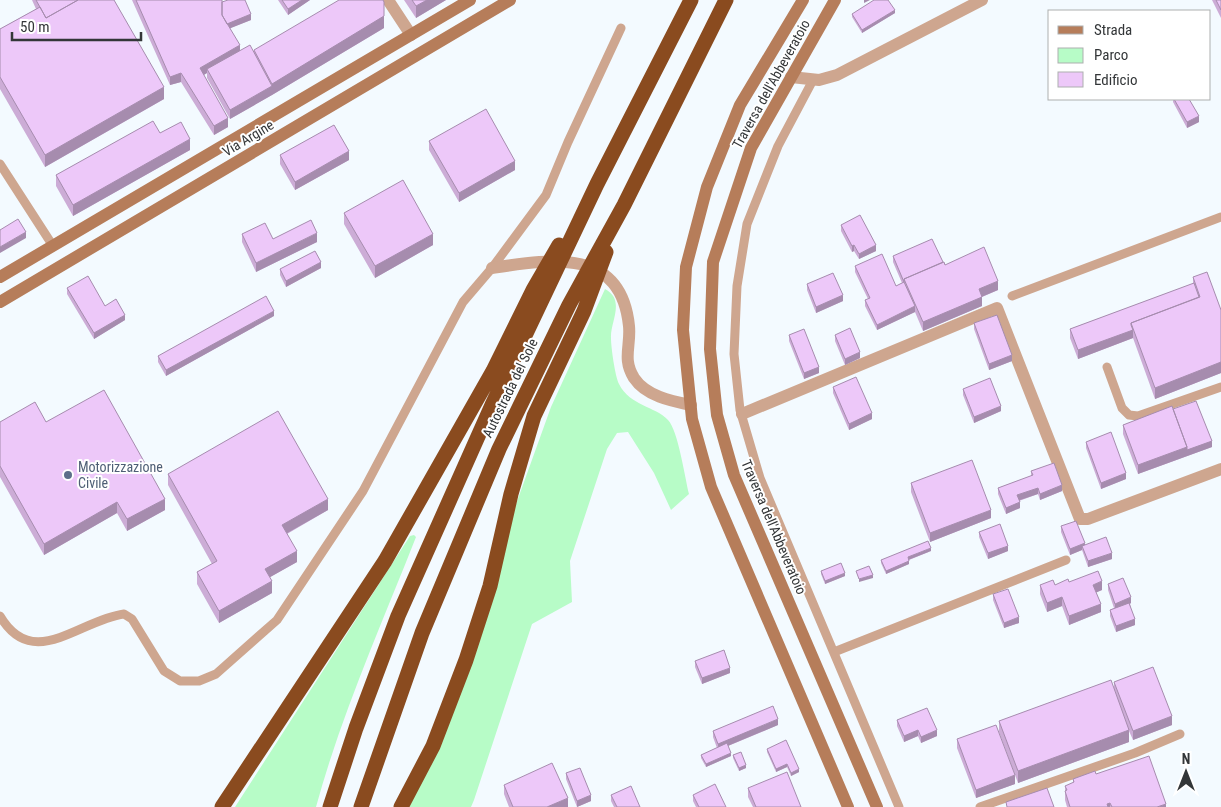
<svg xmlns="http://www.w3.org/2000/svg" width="1221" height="807" font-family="'Roboto Condensed',sans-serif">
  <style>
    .green { fill: #b7fcc7 }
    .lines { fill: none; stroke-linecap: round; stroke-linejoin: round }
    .lane { stroke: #cea68f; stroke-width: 9 }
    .street { stroke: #cea68f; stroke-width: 12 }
    .secondary { stroke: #b67d5a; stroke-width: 12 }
    .highway { stroke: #8a4b1f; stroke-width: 15 }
    .wall { fill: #ccacd6 }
    .shaded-wall { fill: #a68cae }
    .building { fill: #edc8f9; stroke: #a68cae }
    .service-dot { fill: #5c6f8a; stroke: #fff; stroke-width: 2 }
    .labels { text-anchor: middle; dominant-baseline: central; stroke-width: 4; stroke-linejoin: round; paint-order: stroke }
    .street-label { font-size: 14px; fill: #333638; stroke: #fff }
    .service-label { font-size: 14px; fill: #4e5e75; stroke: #fff; text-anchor: start }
  </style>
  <rect width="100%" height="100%" fill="#f3faff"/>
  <!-- green -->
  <path class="green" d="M605 289C626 300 610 322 611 338 611 347 615 376 619 384 630 406 655 406 668 420 678 430 685 478 689 494L671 510 654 473 628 432 617 433 607 449 570 561 572 602 532 624 474 800 471 807H407L551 407Z
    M414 535 416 537C381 626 341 715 316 807H235L410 536Z"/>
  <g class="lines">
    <!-- lane -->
    <path class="lane" d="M813 80 778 146 747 224 737 286 734 354 740 410 760 478 899 807
      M0 164 53 246
      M1012 296 1221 217
      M1107 367 1122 408 1129 415 1138 416 1221 387
      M0 616C33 672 79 620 124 614L132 619 164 671 180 681H199L216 674 277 620 363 491 463 302 492 268 546 195 568 142 621 28
      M834 652 1066 560
      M980 807 1135 753 1180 734"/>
    <!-- street -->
    <path class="street" d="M388 0 411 35
      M791 77 819 80 837 75 982 0
      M492 268C551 259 621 247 629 326 631 346 622 359 634 378 646 396 671 401 691 405
      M742 414 997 308 1080 519H1088L1221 469"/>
    <!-- secondary -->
    <path class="secondary" d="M803 0 740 105 707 187 686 267 683 330 692 419 711 487 848 807
      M835 0 751 148 713 262 710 349 717 415 734 475 877 807
      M0 277 470 0
      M0 302 510 0"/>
    <!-- highway -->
    <path class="highway" d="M222 807 385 561 493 371 533 290 559 245
      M330 807 356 728 398 616 492 405 597 184 691 0
      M361 807 422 633 499 449 569 305 624 205 726 0
      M401 807 433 746 466 660 490 586 511 494 534 416 584 311 606 252"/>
  </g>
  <!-- wall -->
  <path class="wall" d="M32 0H114L164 99 45 167 0 89V29L36 9Z
    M132 0H222V2L251 20 230 28 240 51 254 53V50L384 28 272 95 230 119 207 78V73L204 75 228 127 214 135 181 82 170 85Z
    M278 0H310L288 15Z
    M404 0H446L416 18Z
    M1212 0H1221V18Z
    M895 13 862 33 852 17V14Z
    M1173 99H1189L1199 122 1187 128 1173 102Z
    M160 133 190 150 73 216 56 186V175Z
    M429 141 515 170 459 202 429 150Z
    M280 155 349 160 295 190 280 164Z
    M344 213 433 245 375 278 344 224Z
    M841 225 876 251 859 259 854 251 852 252 841 231Z
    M242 234 273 239 317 242 256 272 242 242Z
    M893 256 943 262 945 265 998 290 982 297V306L923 331 915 312 877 330 865 306V300L868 299 855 272V266L896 286 902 283 893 262Z
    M321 268 286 287 280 275V269Z
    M1193 277 1221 310V373L1155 399 1133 338 1078 359 1070 338V329L1193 284Z
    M807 284 843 301 816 313 807 290Z
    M67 288 105 306 125 320 94 339 67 294Z
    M274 316 166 376 158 362V356Z
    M974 323 1012 361 989 370 974 329Z
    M789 335 819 373 804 379 789 341Z
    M835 335 860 358 845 365 835 341Z
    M833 387 872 419 849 430 833 393Z
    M963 389 1001 411 974 423 963 395Z
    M1173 409 1212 447 1138 474 1123 434V425Z
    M0 422H46L165 510 127 531 117 513 44 555 0 477Z
    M1086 442 1126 479 1101 489 1086 448Z
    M1031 471 1062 491 1040 500 1038 494 1019 501 1020 508 1006 514 998 494V488L1031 476Z
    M168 474 328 510 287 534 297 562 270 577 272 593 219 623 197 584V572L212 564 168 485Z
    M911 483 991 518 930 542 911 492Z
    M1061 526 1085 545 1112 559 1088 567 1082 550 1070 555 1061 532Z
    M979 532 1008 551 988 559 979 537Z
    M931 551 909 560V564L886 574 881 563V560Z
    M821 571 845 576 825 584 821 574Z
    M1069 582 1102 590 1096 592 1101 612 1069 625 1062 606 1047 612 1040 594V585H1055Z
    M1108 584 1131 603 1130 604 1135 625 1116 632 1110 616V610L1114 608 1108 590Z
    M993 594 1019 623 1004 628 993 600Z
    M695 661 730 673 702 684 695 667Z
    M1114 682 1172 725 1133 740 1129 731V742L1018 783 999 732V721L1114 690Z
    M897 720 937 736 921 743 918 736 904 742 897 726Z
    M778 725 728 746 731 756 706 767 701 758V755L717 748 713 737V731Z
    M957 739 1015 784 976 798 957 748Z
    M767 749 799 772 791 776 787 767 776 772 767 752Z
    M733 755 746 768 739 771 733 758Z
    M566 773 591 801 577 807 566 779Z
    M1096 774 1166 807H1067L1065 800V786L1073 783V779Z
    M504 785 568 807H509L504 794Z
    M748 788 801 807H753L748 797Z
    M611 795 640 807H614L611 801Z
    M693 795 726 807H696L693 801Z"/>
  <!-- shaded-wall -->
  <path class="shaded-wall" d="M302 0H310L288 15V9Z
    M427 0H446L416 18V6Z
    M864 0H870L864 3Z
    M384 2V28L272 95 230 119V110L272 86V84Z
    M895 10V13L862 33V30Z
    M251 14V20L226 30V24Z
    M240 45V54L207 69V73L200 77V68Z
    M181 73V82L170 85V77Z
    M164 87V99L45 167V155Z
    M1199 116V122L1187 128V122Z
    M228 118V127L214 135V126Z
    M190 139V150L73 216V205Z
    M349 151V160L295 190V182Z
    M515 161V170L459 202V193Z
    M26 232V238L0 253V247Z
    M317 233V242L256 272V263Z
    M433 234V245L375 278V266Z
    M854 245V251L852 252V246Z
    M876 245V251L859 259V254Z
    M321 262V268L286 287V281Z
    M998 281V290L979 298V289Z
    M843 295V301L816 313V307Z
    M982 297V306L923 331V322Z
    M915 306V312L877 330V325Z
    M274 311V316L166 376V370Z
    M125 315V320L94 339V333Z
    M1133 330V338L1078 359V350Z
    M860 352V358L845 365V359Z
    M1012 355V361L989 370V364Z
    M1221 362V373L1155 399V388Z
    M819 367V373L804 379V373Z
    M1001 406V411L974 423V417Z
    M872 413V419L849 430V424Z
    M1212 441V447L1138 474V465L1187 447Z
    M1126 473V479L1101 489V483Z
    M1062 485V491L1040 500V494Z
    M1038 488V494L1017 501V495Z
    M165 499V510L127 531V519Z
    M328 499V510L282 536V525Z
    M117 502V513L44 555V544Z
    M1020 502V508L1006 514V508Z
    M991 510V518L930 542V533Z
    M1085 543V549L1082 546V550L1070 555V549Z
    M1008 546V551L988 559V553Z
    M931 548V551L908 560V557Z
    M297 551V562L265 580V569Z
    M1112 553V559L1088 567V561Z
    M909 561V564L886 574V571Z
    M845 573V576L825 584V581Z
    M873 575V578L859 582V579Z
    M272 581V593L219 623V611Z
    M1102 581V590L1093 594V585Z
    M1062 597V606L1047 612V603Z
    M1131 597V603L1115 610V604Z
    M1101 604V612L1069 625V616Z
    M1019 617V623L1004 628V623Z
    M1135 619V625L1116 632V626Z
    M730 668V673L702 684V678Z
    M1172 716V725L1133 740V731Z
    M778 719V725L718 750V744Z
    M918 730V736L904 742V736Z
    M937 730V736L921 743V737Z
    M1129 730V742L1018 783V771Z
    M731 753V756L706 767V764Z
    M787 764V767L776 772V769Z
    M746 765V768L739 771V768Z
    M799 769V772L791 776V773Z
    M1015 775V784L976 798V790Z
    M591 795V801L577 807V801Z
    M568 798V807H547Z
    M1110 803V807H1107V804Z
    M1166 804V807H1157Z"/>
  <!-- building -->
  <path class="building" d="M36 0H78L46 18Z
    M78 0H114L164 87 45 155 0 77V29L40 7 46 18Z
    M136 0H222V15L240 45 200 68 228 118 214 126 181 73 170 77Z
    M228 0H245L251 14 227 24 222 15V2Z
    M282 0H302L288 9Z
    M339 0H383L384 2V16L272 84 254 50Z
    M412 0H427L416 6Z
    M874 0H888L895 10 862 30 852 14Z
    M1216 0H1221V10Z
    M250 45 272 86 230 110 207 69Z
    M1174 99H1189L1199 116 1187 122Z
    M486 109 515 161 459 193 429 141Z
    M153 121 160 133 181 122 190 139 73 205 56 175Z
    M334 125 349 151 295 182 280 155Z
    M403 180 433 234 375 266 344 213Z
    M860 215 876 245 859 254 854 245 852 246 841 225Z
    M18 219 26 232 0 247V230Z
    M311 220 317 233 256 263 242 234 265 223 273 239Z
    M932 239 943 262 904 279V282L893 256Z
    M984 247 998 281 979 289 982 297 923 322 904 279 944 262 945 265Z
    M315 251 321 262 286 281 280 269Z
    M882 254 896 286 904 282 915 306 877 325 865 300 870 298 855 266Z
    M1207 272 1221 310V362L1155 388 1131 323 1200 297 1193 277Z
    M833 273 843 295 816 307 807 284Z
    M88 276 105 306 116 299 125 315 94 333 67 288Z
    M1194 283 1199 297 1131 323V325L1133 330 1078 350 1070 329Z
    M266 296 274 311 166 370 158 356Z
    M997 315 1012 355 989 364 974 323Z
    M850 328 860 352 845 359 835 335Z
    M804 329 819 367 804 373 789 335Z
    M856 377 872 413 849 424 833 387Z
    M990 378 1001 406 974 417 963 389Z
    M104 390 165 499 127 519 117 502 44 544 0 466V422L35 402 46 422Z
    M1196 401 1212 441 1187 450V447L1173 409Z
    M1172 406 1187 447 1138 465 1123 425Z
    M278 411 328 499 282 525 297 551 265 569 272 581 219 611 197 572 217 561 168 474Z
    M1111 432 1126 473 1101 483 1086 442Z
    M972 460 991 510 930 533 911 483Z
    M1054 463 1062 485 1040 494 1038 488 1017 495 1020 502 1006 508 998 488 1033 475 1031 471Z
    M1076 521 1085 543 1070 549 1061 526Z
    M1000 524 1008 546 988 553 979 532Z
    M1106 537 1112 553 1088 561 1082 546Z
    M928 541 931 548 908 557 909 561 886 571 881 560Z
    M841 563 845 573 825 581 821 571Z
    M869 566 873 575 859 579 856 571Z
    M1098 571 1102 581 1093 585 1101 604 1069 616 1062 597 1047 603 1040 585 1053 580 1055 585 1068 579 1069 582Z
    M1123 578 1131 597 1115 604 1108 584Z
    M1008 589 1019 617 1004 623 993 594Z
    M1129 603 1135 619 1116 626 1110 610Z
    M724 650 730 668 702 678 695 661Z
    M1153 667 1172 716 1133 731 1114 682Z
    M1111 680 1129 730 1018 771 999 721Z
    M773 706 778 719 718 744 713 731Z
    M927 708 937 730 921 737 918 730 904 736 897 720Z
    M996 725 1015 775 976 790 957 739Z
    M786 740 799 769 791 773 787 764 776 769 767 749Z
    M727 743 731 753 706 764 701 755Z
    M741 752 746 765 739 768 733 755Z
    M1149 756 1166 804 1157 807H1112L1110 803 1107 804 1108 807H1070L1065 791 1067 790 1065 786 1074 782 1073 779 1095 771 1096 774Z
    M552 763 568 798 547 807H513L504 785Z
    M580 768 591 795 577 801 566 773Z
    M787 772 801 807H756L748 788Z
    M715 784 726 807H699L693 795Z
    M631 786 640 807H617L611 795Z
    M1047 788 1054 807H1007L1006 802Z"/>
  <!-- markers -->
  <circle class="service-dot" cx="68" cy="475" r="5"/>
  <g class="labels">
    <!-- street labels -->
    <g class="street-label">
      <text transform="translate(771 84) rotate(-61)">Traversa dell'Abbeveratoio</text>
      <text transform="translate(248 138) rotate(-31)">Via Argine</text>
      <text transform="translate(510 388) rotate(-64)">Autostrada del Sole</text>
      <text transform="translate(774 527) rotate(67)">Traversa dell'Abbeveratoio</text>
    </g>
    <!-- service labels -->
    <g class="service-label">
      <text x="78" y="467">Motorizzazione<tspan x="78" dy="16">Civile</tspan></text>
    </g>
  </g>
  <!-- legend -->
  <rect x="1048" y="10" width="162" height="90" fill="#ffffff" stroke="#adafaf"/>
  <rect x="1058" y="26" width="25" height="8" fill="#b67d5a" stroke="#adafaf"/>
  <text x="1094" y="35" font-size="15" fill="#333638">Strada</text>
  <rect x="1058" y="48" width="25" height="15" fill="#b7fcc7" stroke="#adafaf"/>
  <text x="1094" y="60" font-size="15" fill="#333638">Parco</text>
  <rect x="1058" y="72" width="25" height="15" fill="#edc8f9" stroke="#adafaf"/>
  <text x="1094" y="85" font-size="15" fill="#333638">Edificio</text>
  <!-- north arrow -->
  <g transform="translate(1186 772)" stroke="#ffffff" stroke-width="4" paint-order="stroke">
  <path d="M0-4L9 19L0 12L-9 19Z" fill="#333638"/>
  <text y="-8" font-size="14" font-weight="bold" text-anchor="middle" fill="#333638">N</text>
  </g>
  <!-- scale -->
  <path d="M12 32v8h129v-8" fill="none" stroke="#333638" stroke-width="2.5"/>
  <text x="20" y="32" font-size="15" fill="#333638" stroke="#ffffff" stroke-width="4" paint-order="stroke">50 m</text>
</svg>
